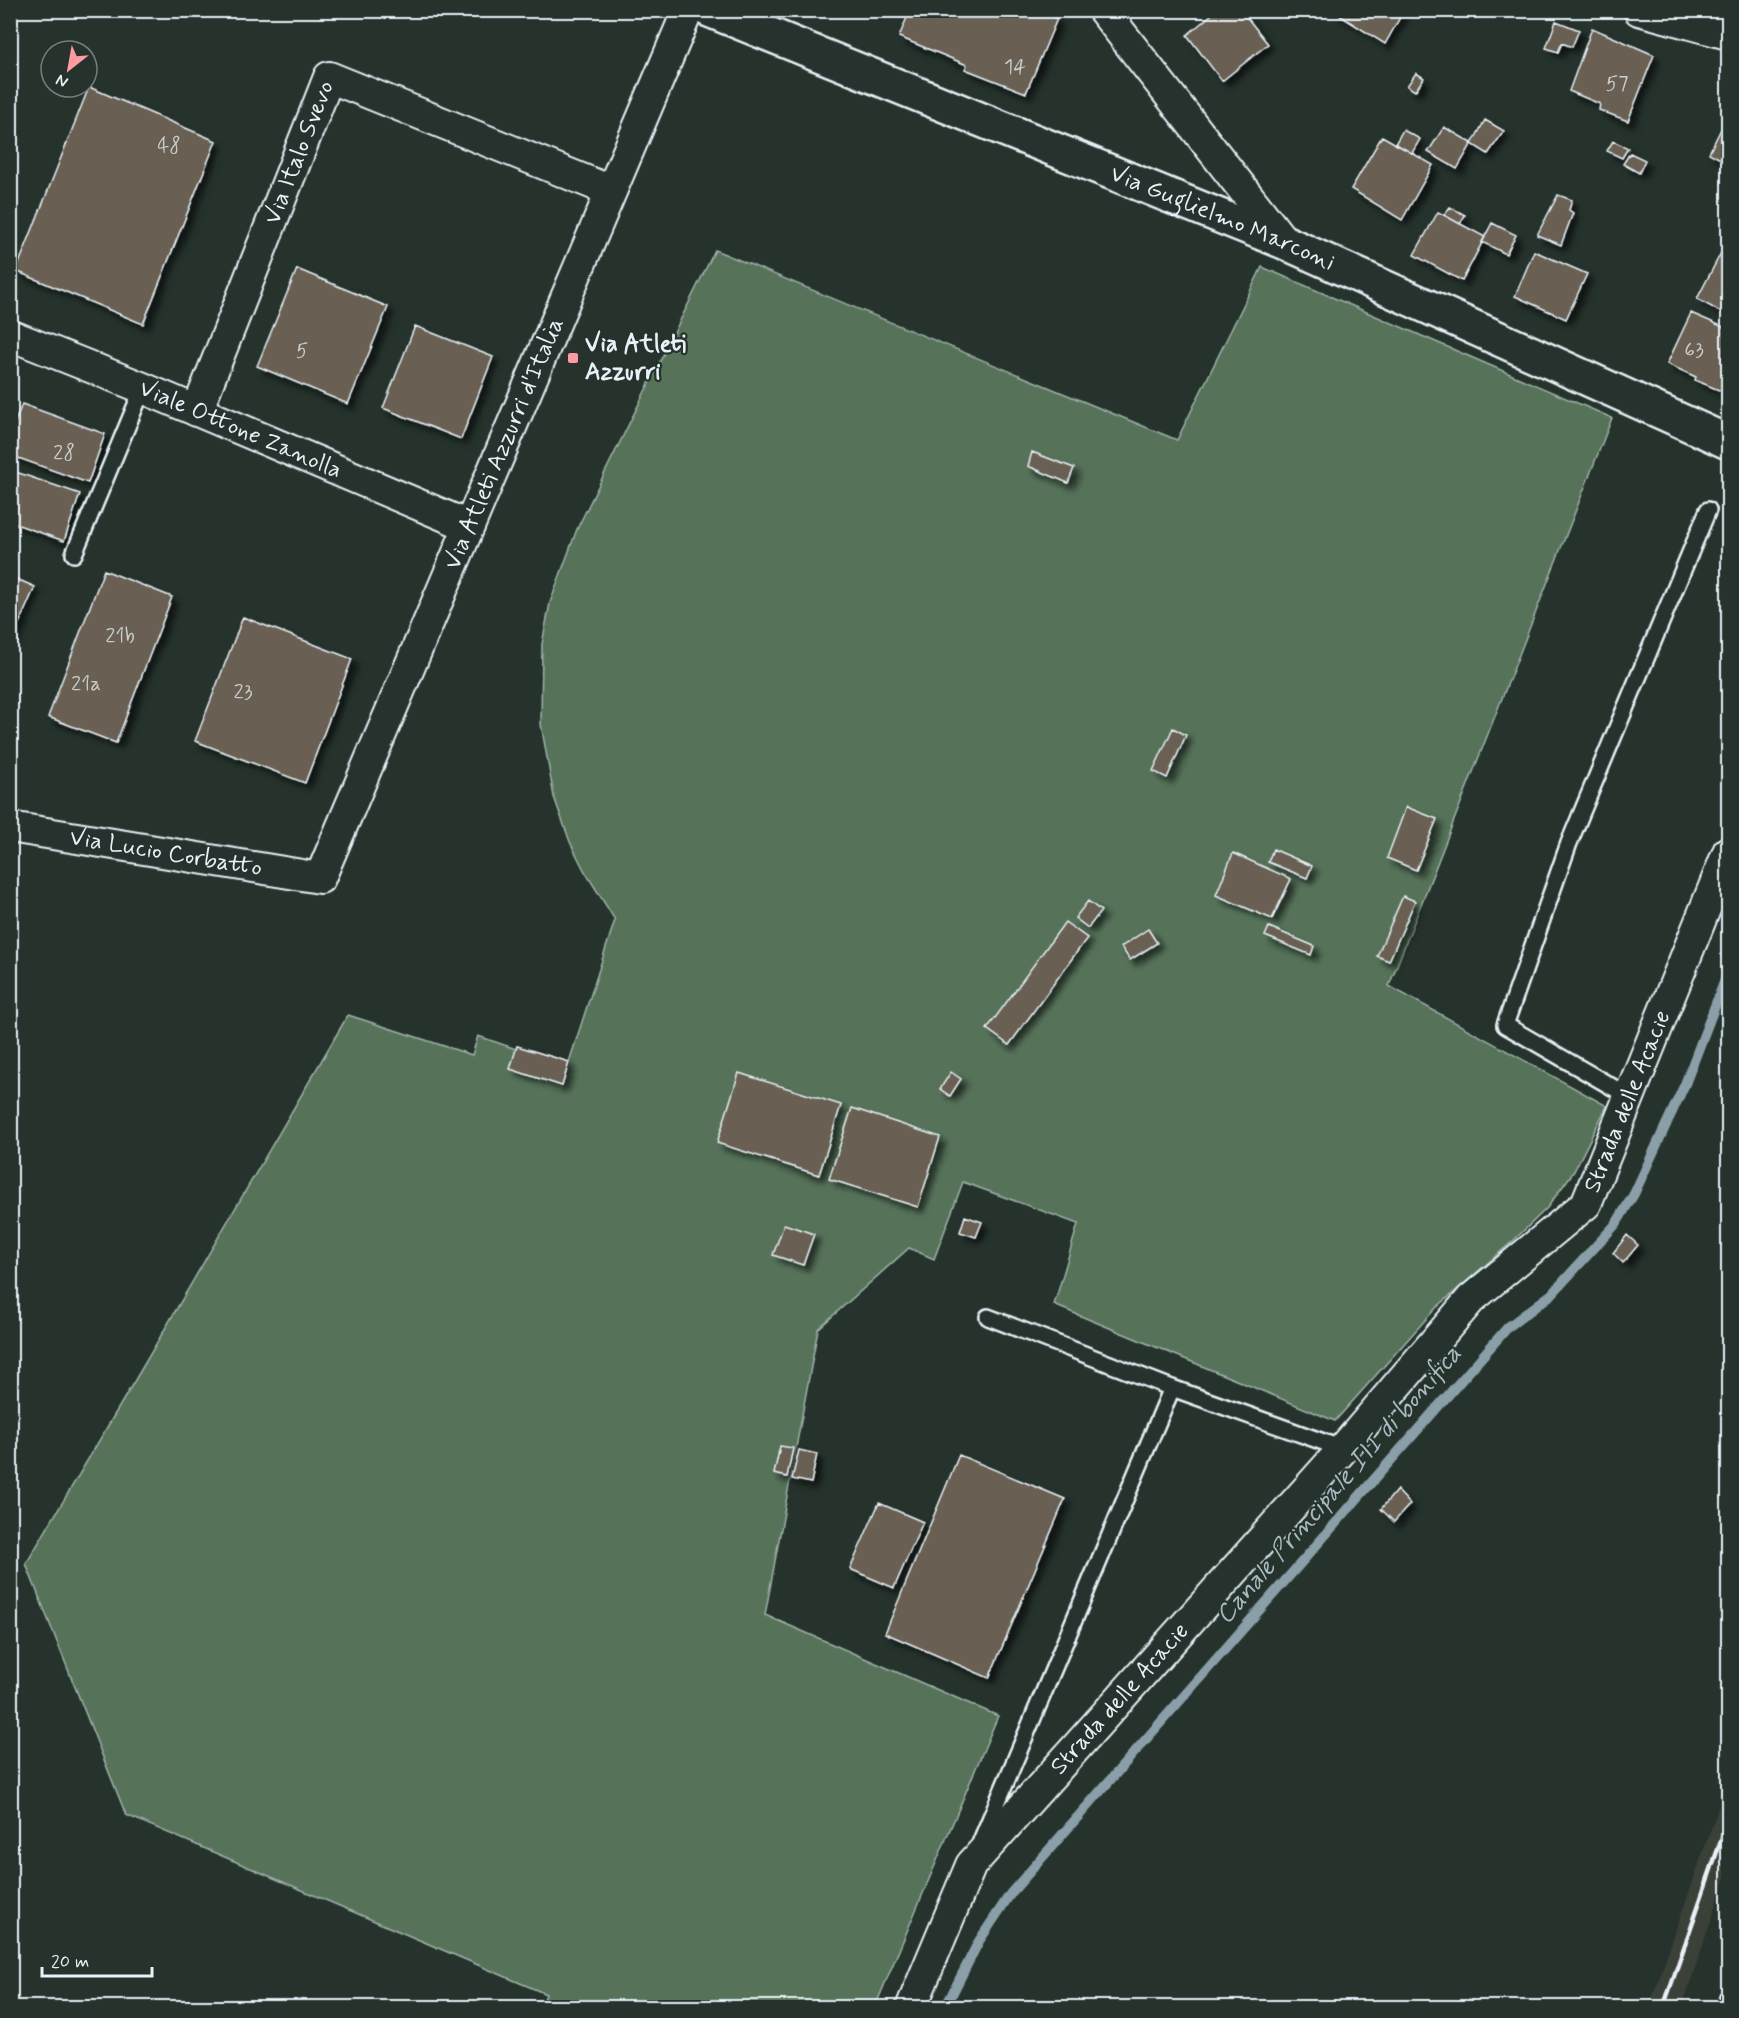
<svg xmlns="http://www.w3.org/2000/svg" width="1739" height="2018" font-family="Mynerve,sans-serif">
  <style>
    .built { fill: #3a4038 }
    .green { fill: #56735a; stroke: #9fb2a9; stroke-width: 1.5 }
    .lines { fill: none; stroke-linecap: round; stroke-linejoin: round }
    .stream { stroke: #8a9fa8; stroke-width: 10 }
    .building { fill: #696052; stroke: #e8f1f8; stroke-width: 1.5; filter: url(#shadow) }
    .lane-casing { stroke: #e8f1f8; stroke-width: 20 }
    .street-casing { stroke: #e8f1f8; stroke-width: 34 }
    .secondary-casing { stroke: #e8f1f8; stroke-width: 38 }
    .path { stroke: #e8f1f8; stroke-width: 4; stroke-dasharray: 6 4.5; stroke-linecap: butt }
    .lane { stroke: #26332d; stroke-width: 15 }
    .street { stroke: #26332d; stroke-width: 30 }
    .secondary { stroke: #26332d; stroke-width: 33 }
    .rail { stroke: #e8f1f8; stroke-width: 4.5 }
    .poi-dot { fill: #ff9aa2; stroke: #26332d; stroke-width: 2 }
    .labels { text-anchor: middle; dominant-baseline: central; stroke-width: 4.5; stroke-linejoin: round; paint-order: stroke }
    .number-label { font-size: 21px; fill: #c8cdce }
    .street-label { font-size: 24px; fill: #e8f1f8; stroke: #26332d }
    .poi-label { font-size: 24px; font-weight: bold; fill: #e8f1f8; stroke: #26332d; text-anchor: start }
    .water-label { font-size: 26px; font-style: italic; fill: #aabac2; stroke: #26332d }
  </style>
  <defs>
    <filter id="shadow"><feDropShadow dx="5.5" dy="5.5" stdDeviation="3" flood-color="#0009"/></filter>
  </defs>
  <rect width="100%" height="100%" fill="#26332d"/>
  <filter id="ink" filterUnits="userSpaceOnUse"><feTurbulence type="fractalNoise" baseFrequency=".0167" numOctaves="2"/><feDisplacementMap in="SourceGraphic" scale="12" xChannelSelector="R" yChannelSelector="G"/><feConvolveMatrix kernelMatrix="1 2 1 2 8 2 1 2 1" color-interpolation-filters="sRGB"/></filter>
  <g filter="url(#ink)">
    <!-- built -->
    <path class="built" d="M1728 1780V1870L1682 2007H1649Z"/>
    <!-- green -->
    <path class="green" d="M715 250 1177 440 1262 267 1612 418 1389 986 1607 1106 1574 1171 1547 1208 1514 1240 1435 1309 1335 1421 1054 1305 1078 1224 963 1182 934 1259 909 1248 818 1329 765 1615 998 1716 875 2007H541L546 1994 126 1815 26 1564 138 1375 348 1015 472 1055 478 1036 516 1049 517 1046 569 1062 615 920 584 870 570 842 554 797 541 724 542 644 550 603 577 529Z"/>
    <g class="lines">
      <!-- stream -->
      <path class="stream" d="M945 2008 979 1941 1011 1893 1508 1327 1552 1294 1616 1224 1634 1194 1685 1084 1728 972"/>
    </g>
    <!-- building -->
    <path class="building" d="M910 10H1037L1057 19 1026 93 965 69 967 65 899 37Z
      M1217 10H1241L1268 44 1222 81 1187 35Z
      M1331 10H1401L1403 12 1385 44Z
      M1556 21 1579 30 1572 47 1562 43 1558 52 1546 48Z
      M1592 28 1654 55 1628 121 1599 110 1600 104 1569 91Z
      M1416 73 1424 78 1415 91 1407 86Z
      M89 87 216 141 143 324 16 271Z
      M1728 115V163L1709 153Z
      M1485 120 1504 131 1488 154 1472 144Z
      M1444 127 1472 143 1457 169 1428 152Z
      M1403 130 1420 139 1412 153 1395 144Z
      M1382 136 1433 165 1402 220 1351 189Z
      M1613 141 1628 148 1622 158 1607 151Z
      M1630 153 1645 160 1639 173 1623 164Z
      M1558 195 1572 200 1569 210 1573 213 1561 245 1537 235Z
      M1450 207 1465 215 1460 224 1444 215Z
      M1438 212 1485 237 1462 281 1414 255Z
      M1492 223 1516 235 1506 254 1482 242Z
      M1723 249 1728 252V316L1697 299Z
      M1534 251 1587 274 1566 319 1515 296Z
      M297 269 388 307 348 404 257 366Z
      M1691 313 1728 329V387L1726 393 1695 380 1696 377 1667 364Z
      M415 326 493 357 461 439 383 408Z
      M22 404 105 434 88 483 10 455V435Z
      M1032 452 1074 468 1068 483 1028 466Z
      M10 470 80 494 64 541 10 522Z
      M104 570 172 597 116 743 48 717Z
      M10 576 35 587 10 644Z
      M243 617 352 659 305 783 195 741Z
      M1173 728 1186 735 1167 778 1153 771Z
      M1406 807 1437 819 1416 870 1387 858Z
      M1273 849 1312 866 1307 878 1268 862Z
      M1233 853 1291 879 1272 919 1216 895Z
      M1403 896 1415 901 1389 961 1377 956Z
      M1088 901 1101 911 1088 928 1075 918Z
      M1065 922 1087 938 1009 1045 987 1029Z
      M1269 927 1314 946 1311 955 1265 936Z
      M1148 929 1157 943 1130 960 1121 947Z
      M517 1046 569 1062 562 1086 510 1069Z
      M951 1072 961 1079 950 1096 940 1089Z
      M739 1073 841 1105 819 1175 717 1143Z
      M852 1108 940 1137 918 1207 829 1179Z
      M965 1216 982 1222 976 1237 960 1232Z
      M784 1224 814 1234 803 1265 773 1255Z
      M1627 1235 1638 1245 1623 1263 1613 1253Z
      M780 1446 793 1448 787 1477 774 1474Z
      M799 1450 817 1454 811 1483 792 1479Z
      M959 1455 1065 1499 989 1678 885 1633Z
      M1397 1490 1410 1504 1394 1522 1381 1509Z
      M879 1503 923 1522 894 1588 850 1569Z"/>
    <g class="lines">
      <defs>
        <path id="lane" d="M74 554 143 388
          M1628 1096 1505 1025 1569 843 1708 510
          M988 1317 1172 1388 1343 1449
          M981 1841 1172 1388"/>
        <g id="street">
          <path d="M1103 10 1284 242"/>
          <path d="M1639 10 1728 34"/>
          <path id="s1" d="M10 335 143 388 469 526"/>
          <path id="s2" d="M197 411 329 77 611 191"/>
          <path id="s3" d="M10 827 320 878 688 10"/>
          <path id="s4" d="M911 2008 971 1865 1343 1449 1471 1299 1586 1204 1728 852"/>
        </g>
        <g id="secondary">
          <path id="s5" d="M709 10 1284 242 1728 442"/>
        </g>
      </defs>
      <!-- lane casing -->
      <use href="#lane" class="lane-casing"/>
      <!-- street casing -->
      <use href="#street" class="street-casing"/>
      <!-- secondary casing -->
      <use href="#secondary" class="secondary-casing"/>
      <!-- path -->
      <path class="path" d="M1716 2008 1728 1972"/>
      <!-- lane -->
      <use href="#lane" class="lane"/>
      <!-- street -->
      <use href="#street" class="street"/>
      <!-- secondary -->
      <use href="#secondary" class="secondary"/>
      <!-- rail -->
      <path class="rail" d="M1663 2008 1728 1820"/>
    </g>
  </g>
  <!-- markers -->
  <rect class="poi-dot" x="567" y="352" width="12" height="12" rx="3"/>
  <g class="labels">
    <!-- number labels -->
    <g class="number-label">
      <text x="1015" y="67">14</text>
      <text x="1617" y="84">57</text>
      <text x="169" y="146">48</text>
      <text x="1694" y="350">63</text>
      <text x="302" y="351">5</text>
      <text x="64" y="453">28</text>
      <text x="120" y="636">21b</text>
      <text x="86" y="684">21a</text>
      <text x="243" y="692">23</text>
    </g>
    <!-- street labels -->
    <g class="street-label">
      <text stroke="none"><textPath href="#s2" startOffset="278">Via Italo Svevo</textPath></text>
      <text stroke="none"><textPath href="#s5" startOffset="554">Via Guglielmo Marconi</textPath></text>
      <text stroke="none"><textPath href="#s1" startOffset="249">Viale Ottone Zanolla</textPath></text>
      <text stroke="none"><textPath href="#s3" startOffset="786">Via Atleti Azzurri d'Italia</textPath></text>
      <text stroke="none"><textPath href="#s3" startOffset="158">Via Lucio Corbatto</textPath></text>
      <text stroke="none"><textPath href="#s4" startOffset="1170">Strada delle Acacie</textPath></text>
      <text stroke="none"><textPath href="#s4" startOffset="378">Strada delle Acacie</textPath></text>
    </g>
    <!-- poi labels -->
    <g class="poi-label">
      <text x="585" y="344">Via Atleti<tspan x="585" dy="28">Azzurri</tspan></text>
    </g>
    <!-- water labels -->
    <g class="water-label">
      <text transform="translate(1339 1485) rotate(-49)">Canale Principale III di bonifica</text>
    </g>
  </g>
  <!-- margin -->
  <rect width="1739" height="2018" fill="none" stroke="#26332d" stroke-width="36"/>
  <rect x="18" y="18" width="1703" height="1982" fill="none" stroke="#e8f1f8" stroke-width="2" filter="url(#ink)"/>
  <!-- north arrow -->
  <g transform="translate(69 69) rotate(211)"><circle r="28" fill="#26332d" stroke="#747f7e" stroke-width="1.5"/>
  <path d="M0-4.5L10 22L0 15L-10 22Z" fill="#ff9aa2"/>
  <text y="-9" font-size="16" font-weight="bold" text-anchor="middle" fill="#e8f1f8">N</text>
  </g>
  <!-- scale -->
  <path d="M42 1967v9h110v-9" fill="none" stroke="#e8f1f8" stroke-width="3"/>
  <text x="51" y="1967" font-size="18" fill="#e8f1f8" stroke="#26332d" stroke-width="4.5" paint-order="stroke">20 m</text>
</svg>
